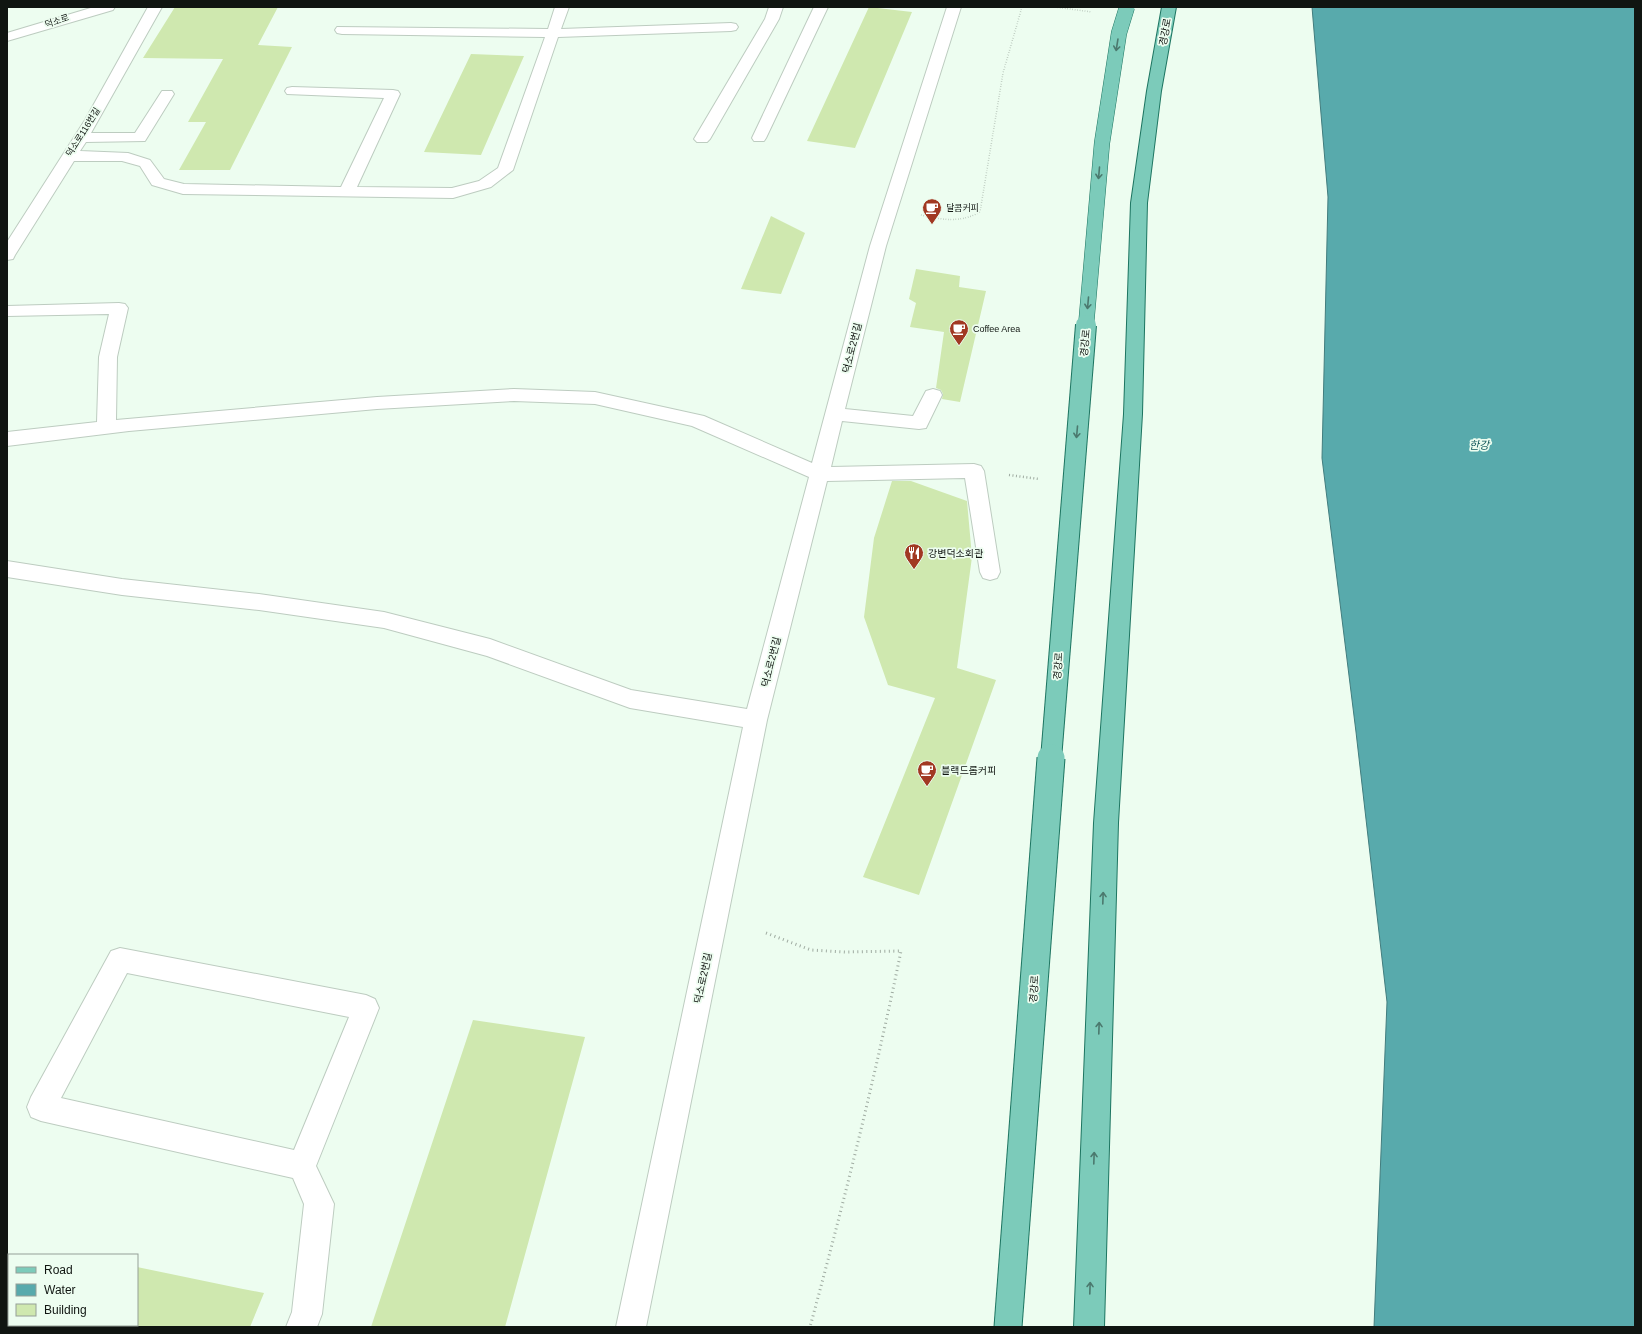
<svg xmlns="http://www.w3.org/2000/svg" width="1642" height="1334" font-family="Arial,'Noto Sans KR',sans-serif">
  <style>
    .water { fill: #58aaac; stroke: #427d7e }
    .building { fill: #cfe8af }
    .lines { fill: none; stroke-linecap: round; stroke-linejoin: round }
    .minor-casing { stroke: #bdccc0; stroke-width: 2 }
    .major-casing { stroke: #1d7561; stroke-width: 2 }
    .path-far2 { stroke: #9faba1; stroke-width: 1.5; stroke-dasharray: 0.5 2; stroke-linecap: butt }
    .path-far1 { stroke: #9faba1; stroke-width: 2.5; stroke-dasharray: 1 2.5; stroke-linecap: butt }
    .path { stroke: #9faba1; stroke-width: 3; stroke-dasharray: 1 3.5; stroke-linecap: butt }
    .minor { fill: #fff; fill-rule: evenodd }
    .major { fill: #7ccbba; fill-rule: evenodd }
    .major-bridge-far2-casing { stroke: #1d7561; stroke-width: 16; stroke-linecap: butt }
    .major-bridge-far1-casing { stroke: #1d7561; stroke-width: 22; stroke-linecap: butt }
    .major-bridge-casing { stroke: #1d7561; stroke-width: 29; stroke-linecap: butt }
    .major-bridge-far2 { stroke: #7ccbba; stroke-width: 15 }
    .major-bridge-far1 { stroke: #7ccbba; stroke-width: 20 }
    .major-bridge { stroke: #7ccbba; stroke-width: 27 }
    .oneway { stroke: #4b796e }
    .labels { text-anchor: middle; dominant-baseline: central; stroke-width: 3.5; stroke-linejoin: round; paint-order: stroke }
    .far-street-label { font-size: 9px; fill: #101511; stroke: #edfdf0 }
    .far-poi-label { font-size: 9px; fill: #101511; stroke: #edfdf0; text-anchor: start }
    .street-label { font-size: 10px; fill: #101511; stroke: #edfdf0 }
    .poi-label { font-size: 10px; fill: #101511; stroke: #edfdf0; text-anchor: start }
    .water-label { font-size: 11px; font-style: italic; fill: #12595b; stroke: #edfdf0 }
  </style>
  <rect width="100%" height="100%" fill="#edfdf0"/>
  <!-- water -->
  <path class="water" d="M1312 7H1635V1327H1374L1387 1002 1356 732 1322 458 1328 197Z"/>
  <!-- building -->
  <path class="building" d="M175 7H278L258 45 292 47 230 170H179L206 122H188L223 59 143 58Z
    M869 7 912 12 855 148 807 141Z
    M471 54 524 56 481 155 424 152Z
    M771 216 805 233 781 294 741 289Z
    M916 269 960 276 959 287 986 291 960 402 942 399 943 394 941 390 936 388 944 332 910 327 916 303 909 299Z
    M892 481H911L967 501 972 557 957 668 996 680 919 895 863 877 935 698 888 685 864 617 874 538Z
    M473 1020 585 1037 505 1327H371Z
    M137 1267 243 1289 264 1293 250 1327H137Z"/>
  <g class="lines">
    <defs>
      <path id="minor" d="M94 7H115L113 10 7 41V33Z
        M148 7H162L91 133H135L162 91H172L174 94 145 141 86 142 80 151 128 153 150 160 164 179 184 184 341 187 384 98 287 94 285 91 287 88 292 87 393 90 398 91 400 94 357 187 452 188 479 181 498 168 545 37 342 34 337 33 335 30 337 27 548 29 555 7H569L561 29 731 23 736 24 738 27 736 30 731 31 558 37 513 170 491 187 453 198 183 194 152 185 140 166 122 161H74L15 255 13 259 7 260V242L85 120Z
        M769 7H783L779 19 710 139 707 142H697L694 139 765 19Z
        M814 7H828L766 138 764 141H754L752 138Z
        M947 7H961L886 246 845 409 913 416 926 391 933 389 940 391 942 395 926 428 919 429 842 421 831 467 974 464 981 466 984 471 1000 572 997 578 990 580 983 578 980 572 965 478 827 481 767 720 646 1327H616L743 727 630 708 487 656 384 628 259 610 122 595 7 577V561L122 579 259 594 384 612 490 639 631 690 747 709 809 477 692 426 595 404 514 401 377 409 129 431 7 446V432L97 422 99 357 109 314 7 316V306L119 303 125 304 128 308 117 357 116 420 377 397 514 389 595 392 704 416 812 463 870 246Z
        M120 948 366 995 375 999 379 1008 316 1166 334 1204 322 1314 317 1327H286L292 1312 304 1204 293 1178 41 1121 31 1117 27 1107 31 1097 111 951ZM127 973 349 1017 294 1150 61 1098Z"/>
      <path id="major" d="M1162 7H1176L1161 91 1147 203 1142 414 1118 823 1104 1327H1074L1094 823 1124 414 1131 203 1147 91Z"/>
    </defs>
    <!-- minor casing -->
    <use href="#minor" class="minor-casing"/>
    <!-- major casing -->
    <use href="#major" class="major-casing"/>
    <!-- path-far2 -->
    <path class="path-far2" d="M1055 7 1092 12
      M921 215C942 220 961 223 980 212L1003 73 1022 7"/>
    <!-- path-far1 -->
    <path class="path-far1" d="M1009 475 1039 479"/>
    <!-- path -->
    <path class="path" d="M766 933 811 950 845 952 901 951C875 1078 844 1202 810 1327"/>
    <!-- minor -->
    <use href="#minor" class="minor"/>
    <!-- major -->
    <use href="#major" class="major"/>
    <defs>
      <path id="major-bridge-far2" d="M1086 326 1102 143 1119 33 1127 7"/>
      <path id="major-bridge-far1" d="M1051 759 1086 325"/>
      <path id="major-bridge" d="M1008 1327 1051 758"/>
    </defs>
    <!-- major-bridge-far2 casing -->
    <use href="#major-bridge-far2" class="major-bridge-far2-casing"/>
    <!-- major-bridge-far1 casing -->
    <use href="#major-bridge-far1" class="major-bridge-far1-casing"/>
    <!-- major-bridge casing -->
    <use href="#major-bridge" class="major-bridge-casing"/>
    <!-- major-bridge-far2 -->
    <use href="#major-bridge-far2" class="major-bridge-far2"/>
    <!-- major-bridge-far1 -->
    <use href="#major-bridge-far1" class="major-bridge-far1"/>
    <!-- major-bridge -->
    <use href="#major-bridge" class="major-bridge"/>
  </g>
  <!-- one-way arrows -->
  <defs><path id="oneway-shaft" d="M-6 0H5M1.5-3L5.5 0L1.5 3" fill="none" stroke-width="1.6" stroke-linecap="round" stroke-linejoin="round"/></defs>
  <g class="oneway">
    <use href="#oneway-shaft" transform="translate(1117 45) rotate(99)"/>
    <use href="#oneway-shaft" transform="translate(1099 173) rotate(95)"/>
    <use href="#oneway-shaft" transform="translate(1088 303) rotate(95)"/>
    <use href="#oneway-shaft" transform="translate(1077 432) rotate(95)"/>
    <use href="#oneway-shaft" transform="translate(1103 898) rotate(-88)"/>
    <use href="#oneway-shaft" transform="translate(1099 1028) rotate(-88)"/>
    <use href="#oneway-shaft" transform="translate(1094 1158) rotate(-88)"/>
    <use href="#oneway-shaft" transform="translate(1090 1288) rotate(-88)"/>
  </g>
  <!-- icons -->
  <defs>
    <symbol id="cafe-pin" viewBox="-11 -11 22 30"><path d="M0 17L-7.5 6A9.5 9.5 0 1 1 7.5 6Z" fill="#a13822" stroke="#edfdf0"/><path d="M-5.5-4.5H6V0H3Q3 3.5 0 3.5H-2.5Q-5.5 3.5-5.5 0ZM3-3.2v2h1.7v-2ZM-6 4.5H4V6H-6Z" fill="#fff"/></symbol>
    <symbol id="restaurant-pin" viewBox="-11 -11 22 30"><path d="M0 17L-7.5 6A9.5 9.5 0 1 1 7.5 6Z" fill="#a13822" stroke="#edfdf0"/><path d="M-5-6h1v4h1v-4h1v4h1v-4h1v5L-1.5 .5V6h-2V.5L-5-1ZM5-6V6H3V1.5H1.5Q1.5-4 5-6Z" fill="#fff"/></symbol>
  </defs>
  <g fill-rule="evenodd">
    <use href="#cafe-pin" x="921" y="197" width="22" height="30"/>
    <use href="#cafe-pin" x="948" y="318" width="22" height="30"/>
    <use href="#restaurant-pin" x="903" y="542" width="22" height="30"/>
    <use href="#cafe-pin" x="916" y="759" width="22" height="30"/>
  </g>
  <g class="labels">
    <!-- far-street labels -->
    <g class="far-street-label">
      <text transform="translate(57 21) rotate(-18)">덕소로</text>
      <text transform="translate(83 132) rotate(-58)">덕소로116번길</text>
    </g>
    <!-- far-poi labels -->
    <g class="far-poi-label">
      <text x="946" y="208">달콤커피</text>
      <text x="973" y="329">Coffee Area</text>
    </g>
    <!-- street labels -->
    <g class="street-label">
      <text transform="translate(1165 32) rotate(-80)">경강로</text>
      <text transform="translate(1085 343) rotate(-85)">경강로</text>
      <text transform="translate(852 348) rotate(-76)">덕소로2번길</text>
      <text transform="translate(771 662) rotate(-76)">덕소로2번길</text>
      <text transform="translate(1058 666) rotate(-86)">경강로</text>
      <text transform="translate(703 978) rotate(-78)">덕소로2번길</text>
      <text transform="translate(1034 989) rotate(-86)">경강로</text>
    </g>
    <!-- poi labels -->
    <g class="poi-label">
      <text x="928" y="553">강변덕소회관</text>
      <text x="941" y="770">블랙드롭커피</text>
    </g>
    <!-- water labels -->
    <g class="water-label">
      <text x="1479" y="445">한강</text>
    </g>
  </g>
  <!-- border -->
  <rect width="1642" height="1334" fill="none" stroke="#101511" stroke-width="16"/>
  <!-- legend -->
  <rect x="8" y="1254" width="130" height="72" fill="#edfdf0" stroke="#95a097"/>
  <rect x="16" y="1267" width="20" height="6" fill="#7ccbba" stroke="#95a097"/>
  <text x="44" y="1274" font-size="12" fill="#101511">Road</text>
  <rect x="16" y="1284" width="20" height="12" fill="#58aaac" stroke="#95a097"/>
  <text x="44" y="1294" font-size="12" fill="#101511">Water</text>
  <rect x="16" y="1304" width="20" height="12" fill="#cfe8af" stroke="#95a097"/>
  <text x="44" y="1314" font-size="12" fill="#101511">Building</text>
</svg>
